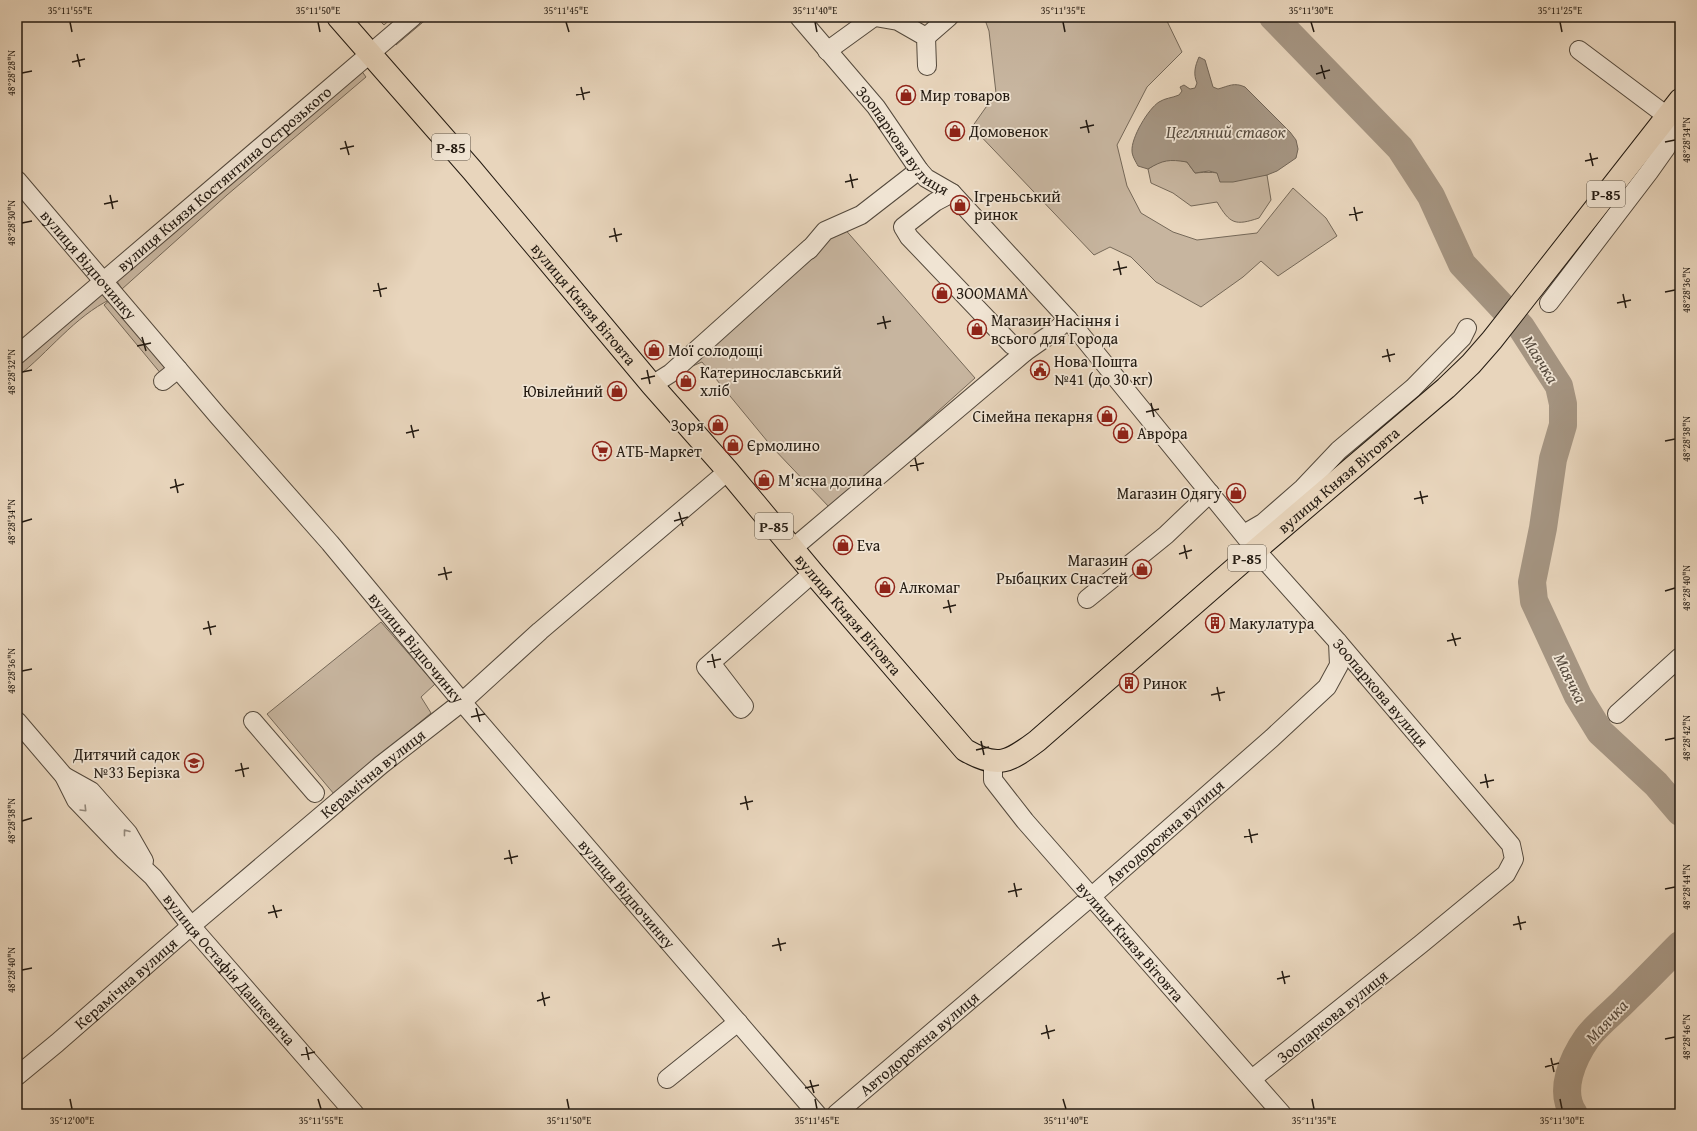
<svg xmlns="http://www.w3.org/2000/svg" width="1697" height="1131" font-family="'Gentium Book Plus',serif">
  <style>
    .green { fill: #c7b59f; stroke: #756858 }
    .water { fill: #a59582; stroke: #716455 }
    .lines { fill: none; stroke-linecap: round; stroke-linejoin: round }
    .river { stroke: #a59582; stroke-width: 28 }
    .minor-casing { stroke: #54493c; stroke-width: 20 }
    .major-casing { stroke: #231a11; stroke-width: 24 }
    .minor { stroke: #f0e4d3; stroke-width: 18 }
    .major { stroke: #e8d5bc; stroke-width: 22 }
    .oneway { stroke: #94897c }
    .ticks { fill: none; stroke: #231a11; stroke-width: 1.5 }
    .labels { text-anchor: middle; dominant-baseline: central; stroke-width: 3.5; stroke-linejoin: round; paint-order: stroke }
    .shield { fill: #f0e4d3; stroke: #60574b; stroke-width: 1 }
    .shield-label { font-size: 15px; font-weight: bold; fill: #231a11 }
    .poi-label { font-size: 16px; fill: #231a11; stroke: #f0e4d3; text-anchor: start }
    .street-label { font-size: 16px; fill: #231a11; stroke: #f0e4d3 }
    .water-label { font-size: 17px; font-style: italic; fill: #574b3e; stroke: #f0e4d3 }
    .neatline { fill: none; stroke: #231a11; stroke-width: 1.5 }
    .ticks-label { font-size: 10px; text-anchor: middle; fill: #231a11 }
  </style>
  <rect width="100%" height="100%" fill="#e8d5bc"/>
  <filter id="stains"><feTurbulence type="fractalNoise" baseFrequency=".005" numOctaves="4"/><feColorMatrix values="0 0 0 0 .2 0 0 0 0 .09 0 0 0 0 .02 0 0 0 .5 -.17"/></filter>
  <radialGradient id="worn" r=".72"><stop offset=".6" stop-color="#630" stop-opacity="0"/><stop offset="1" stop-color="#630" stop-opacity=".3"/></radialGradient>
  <!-- green -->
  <path class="green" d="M376 17H393L384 25Z
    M417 17H429L396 45 395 34Z
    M984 17H1165L1182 52 1147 87 1117 145 1127 186 1141 213 1173 232 1197 240 1257 233 1293 188 1326 218 1337 236 1278 276 1261 261 1243 277 1201 307 1156 282 1131 257 1110 247 1094 255 972 127 996 93 989 31Z
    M358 66 366 77 227 195 122 289 115 278Z
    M1173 159 1187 162 1195 173C1218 170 1242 178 1267 175L1271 200 1259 218C1235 226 1230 224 1217 202L1191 206 1173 193 1151 183 1148 169 1159 162Z
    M836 219 975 378 830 508 772 447 702 362 681 371Z
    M103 288 172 368 162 375 104 305 111 299C74 317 49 352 17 377V361Z
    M381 622 435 684 421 697 431 713 334 794 267 714Z"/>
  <!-- water -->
  <path class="water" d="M1199 57 1205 60 1213 87 1218 89C1229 86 1234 82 1245 87L1290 132 1296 140 1298 149 1296 158 1277 171 1267 175 1233 182H1220L1217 173 1209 171 1195 173 1187 162C1169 159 1163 160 1148 169L1138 166C1136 162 1132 156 1132 151 1131 138 1148 109 1159 102 1165 98 1172 98 1179 95L1182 91 1180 87 1184 85 1190 89 1195 88 1197 83C1193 74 1195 66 1199 57Z"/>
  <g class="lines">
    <!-- river -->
    <path class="river" d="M1273 17 1400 148 1431 196 1462 264 1521 327 1559 386 1563 404V425L1553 459 1543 528 1532 582 1534 601 1578 696 1600 732 1656 784 1680 812
      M1574 1114C1558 1091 1573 1058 1587 1038 1598 1023 1616 1010 1628 997 1646 980 1663 962 1680 945"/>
    <defs>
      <g id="minor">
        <path id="s1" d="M799 17 876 107 919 170 926 178 952 193 1068 319 1261 556 1338 642 1511 845 1514 859 1506 874 1421 944 1252 1079"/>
        <path d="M875 17 898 21 926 37 927 66"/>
        <path d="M926 37 949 17"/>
        <path d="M827 51 874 17"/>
        <path id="s2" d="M17 180 218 416 330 543 462 702 817 1114"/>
        <path d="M952 193 935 202 903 227 909 237 1012 345 1025 352"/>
        <path d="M809 250 825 231 861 215 919 170"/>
        <path d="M1549 303 1649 172 1666 148 1673 123 1667 116 1579 50"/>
        <path id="s3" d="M17 355 413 17"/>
        <path d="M163 381 178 369"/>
        <path d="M652 385 671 373 810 248"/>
        <path d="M1244 534 1263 523 1303 488 1339 450 1413 388 1454 346 1462 338 1467 328"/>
        <path d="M792 549 1025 352 1055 331 1068 319"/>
        <path d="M1087 599 1166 535 1210 493"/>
        <path d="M711 663 744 706 741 709 706 667 813 573"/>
        <path d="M1617 714 1680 657"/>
        <path id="s4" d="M17 721 64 776 76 800 125 851 153 877 191 926 355 1114"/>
        <path d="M253 721 315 793"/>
        <path id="s5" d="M993 762V780L1025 821 1282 1114"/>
        <path d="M64 776 91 791 128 833 144 861"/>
        <path id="s6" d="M17 1076 57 1043 191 926 381 765 462 702 540 631 728 471"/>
        <path d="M667 1079 738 1022"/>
        <path id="s7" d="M836 1114 1092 896 1272 738 1327 687 1339 665 1338 642"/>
      </g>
      <g id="major">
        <path id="s8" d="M338 17 472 170 652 385 728 471 813 573 965 750C998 769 1009 762 1037 741L1257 549 1446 388 1471 364 1492 340 1680 100"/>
      </g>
    </defs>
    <!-- minor casing -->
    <use href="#minor" class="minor-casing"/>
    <!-- major casing -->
    <use href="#major" class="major-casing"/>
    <!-- minor -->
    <use href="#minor" class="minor"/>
    <!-- major -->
    <use href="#major" class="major"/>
  </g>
  <!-- one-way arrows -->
  <defs><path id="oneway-chevron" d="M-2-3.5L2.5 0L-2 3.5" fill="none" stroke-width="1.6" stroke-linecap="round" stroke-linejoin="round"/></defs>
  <g class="oneway">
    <use href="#oneway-chevron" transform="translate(84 809) rotate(46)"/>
    <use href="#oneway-chevron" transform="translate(126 832) rotate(-128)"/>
  </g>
  <!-- ticks -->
  <path class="ticks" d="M70 22 72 32M318 22 320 32M566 22 569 32M815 22 817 32M1063 22 1065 32M1311 22 1314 32M1560 22 1562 32M77 54 80 67M72 62 85 59M1321 65 1325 79M22 73 32 71M1316 74 1330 70M581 87 584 100M576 95 590 92M1086 120 1089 133M1080 128 1094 125M345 141 349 155M1665 142 1675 140M340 149 354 146M1590 153 1593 166M1585 161 1598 158M850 174 853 188M845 182 858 179M110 195 113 209M104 204 118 201M1354 207 1357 221M1349 215 1363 212M22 223 32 221M614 228 617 242M609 237 622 234M1118 261 1121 275M1113 270 1127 267M378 283 381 297M373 291 387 288M1665 292 1675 290M1623 294 1626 308M1617 303 1631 300M883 316 886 329M877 324 891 321M142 337 146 351M137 346 151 343M1387 349 1390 362M1382 357 1395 354M647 370 650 384M22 372 32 370M641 379 655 376M1151 403 1154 417M1146 412 1159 409M411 425 414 438M406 433 419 430M1665 441 1675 439M915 458 918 471M910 466 924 463M175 479 178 493M170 488 184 484M1420 491 1423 504M1414 499 1428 496M679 512 683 526M674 521 688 517M22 522 32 519M1184 545 1187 559M1179 554 1192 550M444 567 447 580M438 575 452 572M1665 591 1675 588M948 600 951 613M943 608 956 605M208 621 211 635M203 629 216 626M1452 633 1456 646M1447 641 1461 638M712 654 715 668M707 662 721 659M22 671 32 669M1217 687 1220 701M1211 695 1225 692M476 708 480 722M471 717 485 714M1665 740 1675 738M981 741 984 755M976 750 989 747M241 763 244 777M235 771 249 768M1485 774 1488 788M1480 783 1494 780M745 796 748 810M740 804 753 801M22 821 32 818M1249 829 1252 843M1244 837 1258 834M509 850 512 864M504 859 518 856M1014 883 1017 897M1665 889 1675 887M1008 892 1022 889M273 905 277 918M268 913 282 910M1518 916 1521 930M1513 925 1526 922M778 938 781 951M772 946 786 943M22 970 32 968M1282 971 1285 984M1277 979 1290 976M542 992 545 1006M537 1001 550 997M1046 1025 1049 1039M1041 1034 1055 1030M1665 1039 1675 1037M306 1047 309 1060M301 1055 315 1052M1551 1058 1554 1072M1545 1067 1559 1063M810 1080 814 1093M805 1088 819 1085M70 1099 72 1109M318 1099 321 1109M567 1099 569 1109M815 1099 817 1109M1063 1099 1066 1109M1312 1099 1314 1109M1560 1099 1562 1109"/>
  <!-- icons -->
  <defs>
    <symbol id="shop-ring" viewBox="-11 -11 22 22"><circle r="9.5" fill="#f0e4d3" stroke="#8f2418" stroke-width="1.5"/><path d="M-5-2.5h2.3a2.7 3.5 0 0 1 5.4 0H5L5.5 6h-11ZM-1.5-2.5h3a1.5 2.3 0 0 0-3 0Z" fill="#8f2418"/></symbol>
    <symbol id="civic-ring" viewBox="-11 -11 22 22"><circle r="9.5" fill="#f0e4d3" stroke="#8f2418" stroke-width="1.5"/><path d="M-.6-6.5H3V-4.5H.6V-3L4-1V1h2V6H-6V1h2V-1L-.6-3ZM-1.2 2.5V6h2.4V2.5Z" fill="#8f2418"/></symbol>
    <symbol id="supermarket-ring" viewBox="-11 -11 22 22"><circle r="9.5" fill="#f0e4d3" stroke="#8f2418" stroke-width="1.5"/><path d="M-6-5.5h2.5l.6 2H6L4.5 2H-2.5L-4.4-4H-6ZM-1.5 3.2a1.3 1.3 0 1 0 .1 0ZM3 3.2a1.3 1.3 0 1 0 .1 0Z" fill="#8f2418"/></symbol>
    <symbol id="building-ring" viewBox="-11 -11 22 22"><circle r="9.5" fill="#f0e4d3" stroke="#8f2418" stroke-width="1.5"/><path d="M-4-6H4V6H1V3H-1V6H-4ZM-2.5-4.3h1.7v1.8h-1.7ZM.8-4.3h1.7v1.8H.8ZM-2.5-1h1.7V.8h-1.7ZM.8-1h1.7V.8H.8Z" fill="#8f2418"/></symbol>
    <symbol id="school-ring" viewBox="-11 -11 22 22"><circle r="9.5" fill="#f0e4d3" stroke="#8f2418" stroke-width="1.5"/><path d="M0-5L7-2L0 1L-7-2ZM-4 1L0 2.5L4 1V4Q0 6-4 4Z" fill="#8f2418"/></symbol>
  </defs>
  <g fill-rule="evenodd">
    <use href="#shop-ring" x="895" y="84" width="22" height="22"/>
    <use href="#shop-ring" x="944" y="120" width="22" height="22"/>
    <use href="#shop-ring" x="949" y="194" width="22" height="22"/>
    <use href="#shop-ring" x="931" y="282" width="22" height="22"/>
    <use href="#shop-ring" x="966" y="318" width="22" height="22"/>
    <use href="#shop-ring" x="643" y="339" width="22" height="22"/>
    <use href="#civic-ring" x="1029" y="359" width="22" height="22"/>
    <use href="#shop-ring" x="675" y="370" width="22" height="22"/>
    <use href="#shop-ring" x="606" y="380" width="22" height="22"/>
    <use href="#shop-ring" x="1096" y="405" width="22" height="22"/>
    <use href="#shop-ring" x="707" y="414" width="22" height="22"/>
    <use href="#shop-ring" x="1112" y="422" width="22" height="22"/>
    <use href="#shop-ring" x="722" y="434" width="22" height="22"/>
    <use href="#supermarket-ring" x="591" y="440" width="22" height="22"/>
    <use href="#shop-ring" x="753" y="469" width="22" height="22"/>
    <use href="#shop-ring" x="1225" y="482" width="22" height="22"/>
    <use href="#shop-ring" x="832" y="534" width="22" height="22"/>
    <use href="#shop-ring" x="1131" y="558" width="22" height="22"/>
    <use href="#shop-ring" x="874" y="576" width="22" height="22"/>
    <use href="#building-ring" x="1204" y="612" width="22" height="22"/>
    <use href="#building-ring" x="1118" y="672" width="22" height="22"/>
    <use href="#school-ring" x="183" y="752" width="22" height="22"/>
  </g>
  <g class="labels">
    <!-- shield labels -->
    <g class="shield">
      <rect x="432" y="134" width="38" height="26" rx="3"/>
      <rect x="1587" y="181" width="38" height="26" rx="3"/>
      <rect x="755" y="513" width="38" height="26" rx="3"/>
      <rect x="1228" y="545" width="38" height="26" rx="3"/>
    </g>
    <g class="shield-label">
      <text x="451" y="147">Р-85</text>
      <text x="1606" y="194">Р-85</text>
      <text x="774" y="526">Р-85</text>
      <text x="1247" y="558">Р-85</text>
    </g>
    <!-- poi labels -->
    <g class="poi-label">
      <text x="920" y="95">Мир товаров</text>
      <text x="969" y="131">Домовенок</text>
      <text x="974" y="196">Ігреньський<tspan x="974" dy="18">ринок</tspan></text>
      <text x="956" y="293">ЗООМАМА</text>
      <text x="991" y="320">Магазин Насіння і<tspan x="991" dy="18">всього для Города</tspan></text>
      <text x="668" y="350">Мої солодощі</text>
      <text x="1054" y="361">Нова Пошта<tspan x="1054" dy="18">№41 (до 30 кг)</tspan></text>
      <text x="700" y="372">Катеринославський<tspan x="700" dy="18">хліб</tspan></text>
      <text x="603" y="391" text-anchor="end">Ювілейний</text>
      <text x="1093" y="416" text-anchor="end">Сімейна пекарня</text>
      <text x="704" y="425" text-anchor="end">Зоря</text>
      <text x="1137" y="433">Аврора</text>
      <text x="747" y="445">Єрмолино</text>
      <text x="616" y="451">АТБ-Маркет</text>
      <text x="778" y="480">М'ясна долина</text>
      <text x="1222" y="493" text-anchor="end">Магазин Одягу</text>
      <text x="857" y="545">Eva</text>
      <text x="1128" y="560" text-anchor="end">Магазин<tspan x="1128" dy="18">Рыбацких Снастей</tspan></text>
      <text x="899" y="587">Алкомаг</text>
      <text x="1229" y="623">Макулатура</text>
      <text x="1143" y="683">Ринок</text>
      <text x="180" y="754" text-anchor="end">Дитячий садок<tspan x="180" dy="18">№33 Берізка</tspan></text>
    </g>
    <!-- street labels -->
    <g class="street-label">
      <text stroke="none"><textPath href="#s1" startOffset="162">Зоопаркова вулиця</textPath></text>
      <text stroke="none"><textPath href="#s3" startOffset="272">вулиця Князя Костянтина Острозького</textPath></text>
      <text stroke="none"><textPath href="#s2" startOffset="111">вулиця Відпочинку</textPath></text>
      <text stroke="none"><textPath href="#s8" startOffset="378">вулиця Князя Вітовта</textPath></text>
      <text stroke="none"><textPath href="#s8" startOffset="1443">вулиця Князя Вітовта</textPath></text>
      <text stroke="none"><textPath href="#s8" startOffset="786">вулиця Князя Вітовта</textPath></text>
      <text stroke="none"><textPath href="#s2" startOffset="615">вулиця Відпочинку</textPath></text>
      <text stroke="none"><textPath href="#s1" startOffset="894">Зоопаркова вулиця</textPath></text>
      <text stroke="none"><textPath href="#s6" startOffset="467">Керамічна вулиця</textPath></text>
      <text stroke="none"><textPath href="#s7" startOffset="433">Автодорожна вулиця</textPath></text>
      <text stroke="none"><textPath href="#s2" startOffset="939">вулиця Відпочинку</textPath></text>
      <text stroke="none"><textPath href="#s5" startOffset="230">вулиця Князя Вітовта</textPath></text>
      <text stroke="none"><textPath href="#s4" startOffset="328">вулиця Остафія Дашкевича</textPath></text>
      <text stroke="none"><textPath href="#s6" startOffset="143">Керамічна вулиця</textPath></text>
      <text transform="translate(1332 1016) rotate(-39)">Зоопаркова вулиця</text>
      <text stroke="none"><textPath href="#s7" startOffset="109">Автодорожна вулиця</textPath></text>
    </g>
    <!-- water labels -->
    <g class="water-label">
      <text x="1226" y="131">Цегляний ставок</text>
      <text transform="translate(1541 359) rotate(58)">Маячка</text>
      <text transform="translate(1571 678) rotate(64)">Маячка</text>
      <text transform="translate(1606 1021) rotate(-47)">Маячка</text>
    </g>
  </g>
  <!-- margin -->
  <rect width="1697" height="1131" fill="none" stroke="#e8d5bc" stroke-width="44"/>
  <rect x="22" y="22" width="1653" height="1087" class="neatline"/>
  <g class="ticks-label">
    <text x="70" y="14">35°11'55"E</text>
    <text x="318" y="14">35°11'50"E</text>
    <text x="566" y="14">35°11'45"E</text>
    <text x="815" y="14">35°11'40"E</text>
    <text x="1063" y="14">35°11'35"E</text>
    <text x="1311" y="14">35°11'30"E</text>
    <text x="1560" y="14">35°11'25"E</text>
    <text transform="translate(11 73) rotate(-90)" y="4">48°28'28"N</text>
    <text transform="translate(1686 140) rotate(-90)" y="4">48°28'34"N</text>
    <text transform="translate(11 223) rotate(-90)" y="4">48°28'30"N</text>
    <text transform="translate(1686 290) rotate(-90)" y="4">48°28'36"N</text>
    <text transform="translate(11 372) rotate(-90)" y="4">48°28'32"N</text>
    <text transform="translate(1686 439) rotate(-90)" y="4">48°28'38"N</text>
    <text transform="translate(11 522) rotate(-90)" y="4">48°28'34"N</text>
    <text transform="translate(1686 588) rotate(-90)" y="4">48°28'40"N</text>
    <text transform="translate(11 671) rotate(-90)" y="4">48°28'36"N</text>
    <text transform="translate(1686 738) rotate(-90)" y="4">48°28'42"N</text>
    <text transform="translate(11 821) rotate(-90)" y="4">48°28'38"N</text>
    <text transform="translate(1686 887) rotate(-90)" y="4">48°28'44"N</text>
    <text transform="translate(11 970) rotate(-90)" y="4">48°28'40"N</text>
    <text transform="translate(1686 1037) rotate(-90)" y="4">48°28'46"N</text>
    <text x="72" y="1124">35°12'00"E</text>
    <text x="321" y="1124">35°11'55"E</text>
    <text x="569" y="1124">35°11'50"E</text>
    <text x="817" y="1124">35°11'45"E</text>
    <text x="1066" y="1124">35°11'40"E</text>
    <text x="1314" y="1124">35°11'35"E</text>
    <text x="1562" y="1124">35°11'30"E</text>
  </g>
  <rect width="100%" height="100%" filter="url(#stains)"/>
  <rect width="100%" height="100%" fill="url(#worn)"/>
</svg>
